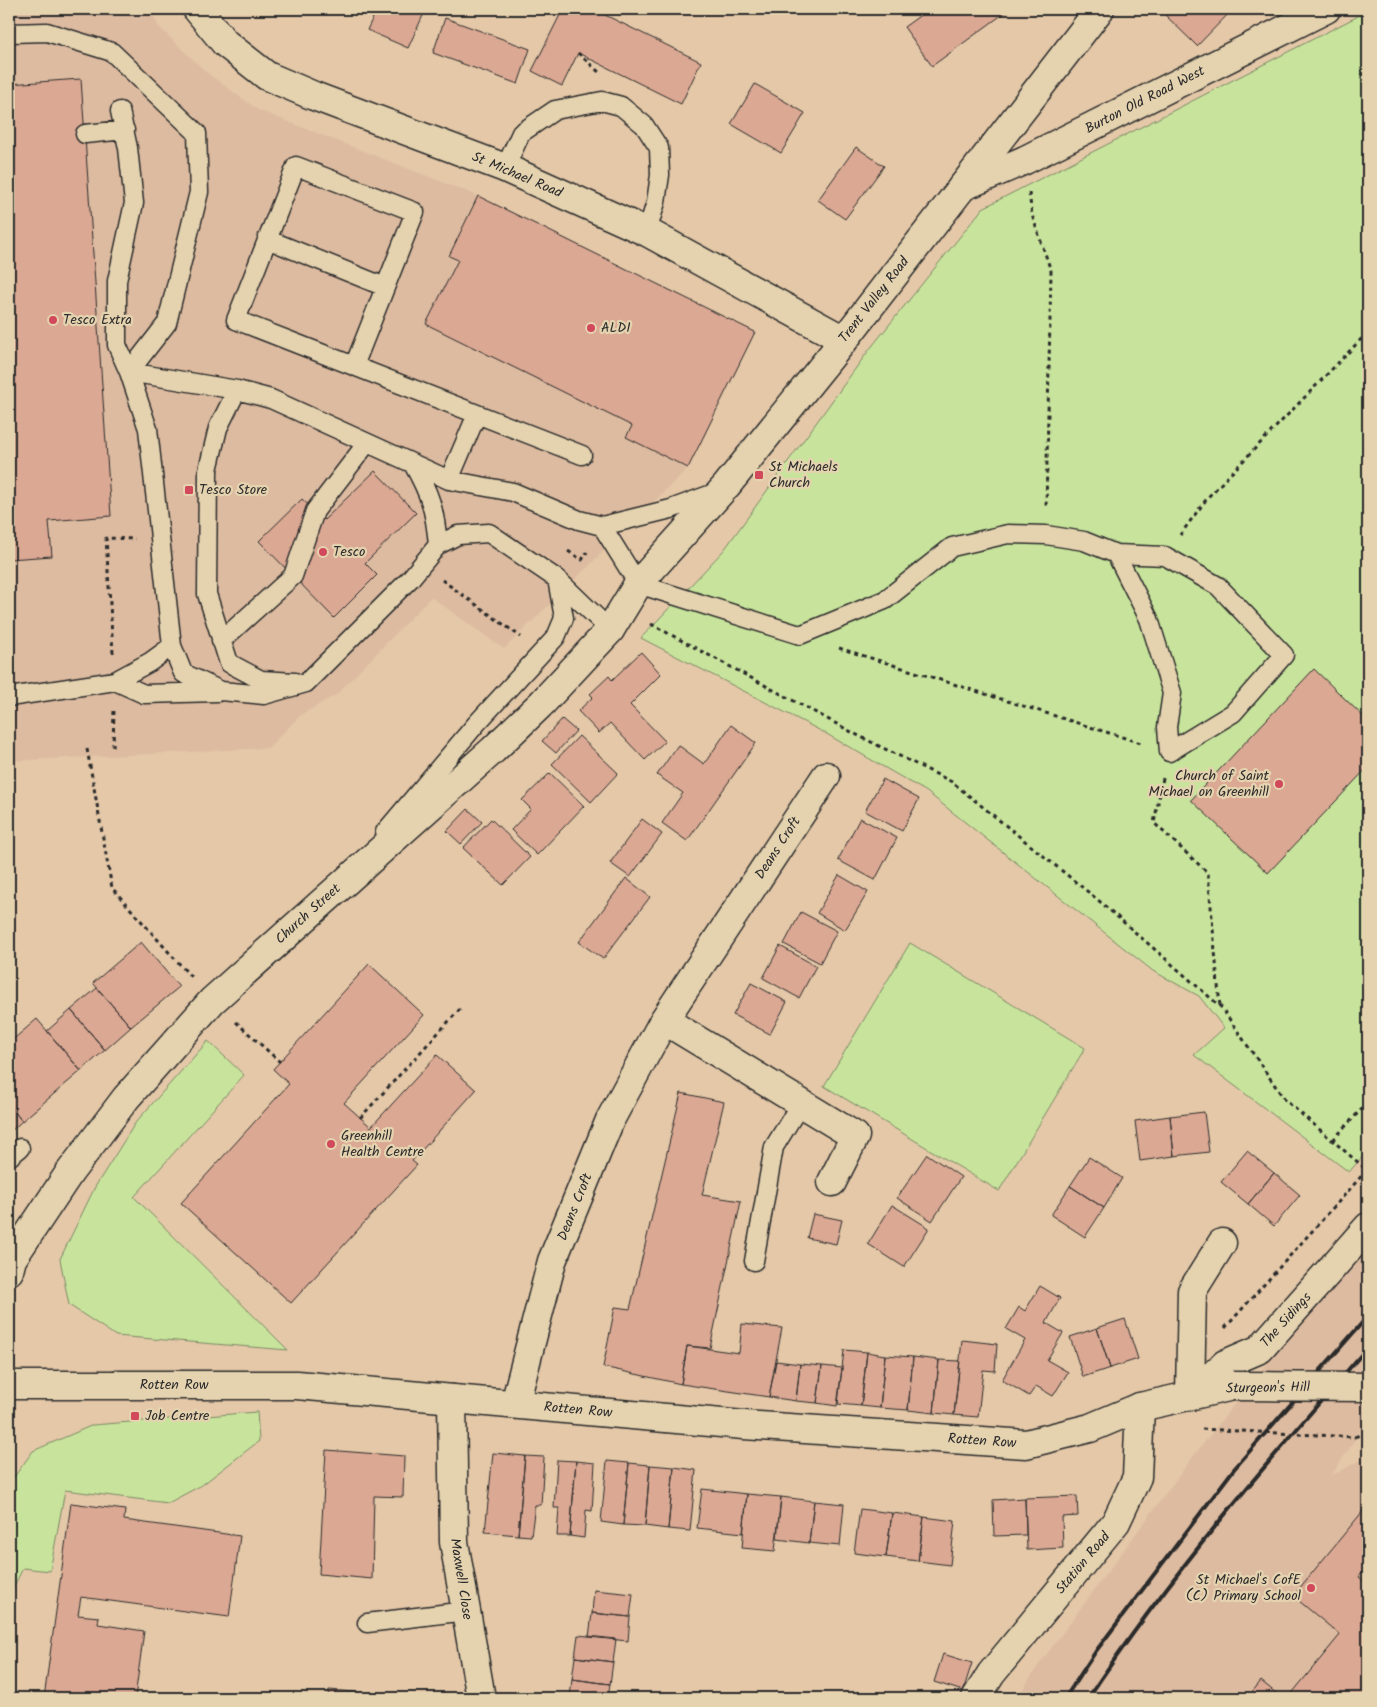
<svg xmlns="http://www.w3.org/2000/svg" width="1377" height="1707" font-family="Kalam,sans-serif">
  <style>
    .built { fill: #ddbba0 }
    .green { fill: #c8e49c; stroke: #7a8864 }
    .building { fill: #dba893; stroke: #2b2b2b }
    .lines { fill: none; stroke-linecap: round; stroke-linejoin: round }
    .service-casing { stroke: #2b2b2b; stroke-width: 21 }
    .minor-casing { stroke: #2b2b2b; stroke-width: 31 }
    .tertiary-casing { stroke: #2b2b2b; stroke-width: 31 }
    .path { stroke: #2b2b2b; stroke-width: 3; stroke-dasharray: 4 4; stroke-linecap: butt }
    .service { stroke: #e5d3b0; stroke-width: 18 }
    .minor { stroke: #e5d3b0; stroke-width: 28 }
    .tertiary { stroke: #e5d3b0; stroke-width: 28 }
    .rail { stroke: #2b2b2b; stroke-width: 4 }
    .tertiary-bridge-casing { stroke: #2b2b2b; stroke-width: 31; stroke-linecap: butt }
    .path-bridge { stroke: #2b2b2b; stroke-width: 3; stroke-dasharray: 4 4; stroke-linecap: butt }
    .tertiary-bridge { stroke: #e5d3b0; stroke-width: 28 }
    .poi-dot { fill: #d1495b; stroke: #e5d3b0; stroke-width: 2 }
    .labels { text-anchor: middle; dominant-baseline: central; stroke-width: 4.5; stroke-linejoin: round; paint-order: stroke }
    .street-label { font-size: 14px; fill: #2b2b2b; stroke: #e5d3b0 }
    .poi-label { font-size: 14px; fill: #2b2b2b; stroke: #e5d3b0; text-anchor: start }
  </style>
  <rect width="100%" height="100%" fill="#e4c8a8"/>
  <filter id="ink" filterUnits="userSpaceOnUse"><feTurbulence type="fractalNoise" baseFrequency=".02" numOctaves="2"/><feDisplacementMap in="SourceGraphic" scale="10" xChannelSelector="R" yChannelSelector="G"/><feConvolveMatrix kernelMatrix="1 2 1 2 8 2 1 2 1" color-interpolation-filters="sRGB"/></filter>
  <g filter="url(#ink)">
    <!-- built -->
    <path class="built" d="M9 9H151L158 26 206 72 258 110 478 196 755 332 688 468 504 649 431 597 336 695 302 714 268 748 9 761Z
      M1368 1244V1420L1331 1476 1368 1456V1698H1017L1038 1666 1192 1458 1284 1341Z"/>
    <!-- green -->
    <path class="green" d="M1368 11V1150L1349 1172 1194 1055 1224 1028 1199 996 1153 971 927 792 825 733 641 638 724 550 869 350 983 208Z
      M910 943 1085 1048 999 1191 824 1086Z
      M208 1041 244 1075 134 1197 288 1350 116 1336 69 1305 60 1259 95 1187 136 1122Z
      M257 1412 259 1441 202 1485 168 1503 65 1490 50 1571 23 1568 9 1596V1484L33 1451 93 1425Z"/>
    <!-- building -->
    <path class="building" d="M377 9H426L408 48 367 30Z
      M563 9H601L599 12 701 62 681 104 578 53 562 86 532 71Z
      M929 9H1010L932 66 904 27Z
      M1162 9H1233L1197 46 1160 10Z
      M445 18 530 49 518 84 433 53Z
      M81 79 111 516 49 521 52 556 9 559V84Z
      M755 84 805 113 781 153 731 124Z
      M856 147 884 166 845 219 818 200Z
      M478 196 755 332 688 468 626 437 632 426 426 324 458 260 449 256Z
      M375 471 416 513 365 563 377 575 334 618 259 541 302 499 324 520Z
      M641 652 661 674 630 705 665 741 645 760 610 723 599 733 578 711 593 697 590 694 609 676 612 680Z
      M1314 669 1368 721V767L1268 873 1191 800Z
      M562 719 576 731 556 753 542 741Z
      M731 725 756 743 687 841 662 823 683 793 657 775 678 745 704 764Z
      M579 736 618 773 591 802 552 764Z
      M550 773 584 806 537 855 511 830 531 809 522 800Z
      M883 779 919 799 902 831 865 811Z
      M468 809 482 822 461 844 447 831Z
      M860 818 897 838 875 880 838 860Z
      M491 819 530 857 503 885 463 848Z
      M642 819 662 834 630 877 610 863Z
      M839 875 868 892 845 930 817 913Z
      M626 878 650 897 603 959 579 942Z
      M801 912 837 931 820 963 784 944Z
      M141 942 179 987 131 1027 93 983Z
      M780 946 816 966 799 998 763 978Z
      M369 964 424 1015 344 1103 371 1127 437 1055 476 1090 412 1161 417 1165 291 1303 181 1203 289 1084 273 1069Z
      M751 983 787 1002 770 1034 733 1015Z
      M97 988 131 1027 105 1050 71 1010Z
      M71 1010 105 1050 81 1071 47 1031Z
      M37 1019 81 1071 22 1121 9 1105V1043Z
      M681 1093 724 1102 702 1195 741 1201 710 1348 687 1346 681 1384 603 1367 615 1307 630 1309Z
      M9 1105 22 1121 9 1133Z
      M1204 1112 1209 1152 1174 1156 1170 1116Z
      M1170 1116 1174 1156 1140 1161 1135 1121Z
      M1247 1151 1274 1173 1248 1204 1221 1182Z
      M927 1154 961 1177 932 1221 897 1198Z
      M1089 1157 1122 1178 1104 1208 1070 1186Z
      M1274 1173 1300 1195 1274 1226 1248 1204Z
      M1070 1186 1104 1208 1085 1237 1051 1215Z
      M892 1205 929 1228 904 1267 868 1244Z
      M813 1214 842 1220 836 1244 807 1238Z
      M1040 1286 1060 1298 1046 1323 1063 1333 1047 1360 1068 1372 1053 1396 1036 1386 1029 1396 1002 1380 1025 1340 1006 1329 1019 1307 1025 1311Z
      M1125 1319 1138 1359 1110 1368 1097 1328Z
      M742 1324 782 1328 769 1397 681 1384 687 1346 739 1353Z
      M1097 1328 1110 1368 1083 1377 1070 1337Z
      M962 1340 997 1344 995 1371 983 1370 978 1417 954 1415Z
      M844 1350 867 1352 861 1406 838 1404Z
      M867 1352 885 1355 880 1408 861 1406Z
      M885 1355 913 1357 908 1410 880 1408Z
      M913 1357 939 1360 934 1413 908 1410Z
      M939 1360 960 1361 954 1415 934 1413Z
      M776 1361 800 1364 796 1401 769 1397Z
      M800 1364 822 1366 817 1403 796 1401Z
      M822 1366 842 1368 837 1406 817 1403Z
      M326 1450 404 1456 403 1497 374 1496 372 1579 319 1574Z
      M493 1453 525 1456 518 1535 485 1532Z
      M525 1456 544 1457 541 1505H535L531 1536 518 1535Z
      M557 1460 576 1461 570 1536H557L559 1508H554Z
      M576 1461 595 1463 592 1511 586 1510 584 1538 570 1536Z
      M607 1461 629 1463 623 1525 601 1522Z
      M629 1463 650 1465 645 1526 623 1525Z
      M650 1465 674 1467 668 1529 645 1526Z
      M674 1467 696 1470 690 1531 668 1529Z
      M702 1489 747 1494 743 1533 697 1528Z
      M747 1494 781 1497 775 1551 742 1548Z
      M1077 1496 1078 1516 1062 1517 1063 1548 1027 1550 1025 1498Z
      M781 1497 814 1501 809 1543 777 1539Z
      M1025 1498 1026 1535 994 1536 993 1500Z
      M814 1501 844 1504 840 1546 809 1543Z
      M71 1503 125 1510 124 1520 240 1536 229 1617 81 1597 78 1615 99 1617 98 1624 144 1631 135 1698H44Z
      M1368 1505V1566L1359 1577 1368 1585V1698H1288L1340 1635 1293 1596Z
      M860 1509 892 1513 886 1557 854 1553Z
      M892 1513 924 1517 918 1561 886 1557Z
      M924 1517 955 1521 950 1565 918 1561Z
      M594 1590 633 1594 630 1617 592 1613Z
      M592 1613 630 1617 628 1641 589 1637Z
      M578 1635 616 1639 613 1662 575 1657Z
      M943 1654 972 1663 963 1691 934 1682Z
      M575 1657 613 1662 610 1684 572 1679Z
      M572 1679 610 1684 608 1698H570Z
      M1261 1681 1282 1698H1247Z
      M329 1690 428 1698H328Z"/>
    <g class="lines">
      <defs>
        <path id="service" d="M9 33 47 32 112 52 197 133 199 192 167 323 129 372
          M120 111 128 148 134 203 117 281V345L129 372 148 429 172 646 183 673 221 691 264 695 306 683 410 579 438 545 458 535 489 533 557 579 610 630
          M85 134 125 130
          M505 168 521 133 555 110 602 101 621 106 644 125 659 148 660 175 656 202 647 232
          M267 239 385 287
          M354 366 415 212 296 166 236 320C351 365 466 409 582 455
          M129 372 237 390 271 399 449 480 513 492 579 520 602 526 638 584 800 635 885 600 952 547 1008 534 1046 535 1084 541 1116 554 1165 556 1218 586 1284 655 1233 713 1169 752 1167 727 1172 693 1149 619 1116 554
          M237 390 218 428 208 470 207 594 229 663 261 680 295 682
          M413 464C430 494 435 510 438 545
          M449 480 477 414
          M602 526 671 509 717 492
          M221 641 293 576 315 511 367 443
          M115 681 150 662 172 646
          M9 697 115 681 144 694 218 692
          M385 832 477 723 556 637 564 618 557 579
          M9 1157 20 1148
          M754 1261 774 1147 801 1103
          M367 1623 466 1611"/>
        <path id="minor" d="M197 9 225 43 267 76 314 96 505 168 647 232 844 340
          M962 187 1025 160 1326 9
          M610 630 638 584
          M664 1020 855 1136 832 1182
          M1190 1396 1225 1364 1260 1349 1368 1227
          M1190 1396 1192 1291 1222 1243
          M452 1399 454 1542 481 1698
          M515 1404 552 1261 610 1120 664 1020 826 776
          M976 1698 991 1674 1116 1522 1137 1477 1140 1407"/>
        <path id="tertiary" d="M638 584 727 485 844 340 1100 9
          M9 1271 12 1259 70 1172 126 1098 212 1001 493 750 542 703 610 630
          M9 1385H297L744 1425 1026 1444 1090 1428 1140 1407 1233 1386"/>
      </defs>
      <!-- service casing -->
      <use href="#service" class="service-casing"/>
      <!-- minor casing -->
      <use href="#minor" class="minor-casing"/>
      <!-- tertiary casing -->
      <use href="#tertiary" class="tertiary-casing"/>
      <!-- path -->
      <path class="path" d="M578 53 600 73
        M1029 193 1032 215 1051 271 1046 509
        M1180 535 1208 497 1368 332
        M568 551 582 560 587 552
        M442 580 521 637
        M651 624 859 736 952 782 1098 900 1221 1007 1285 1100 1367 1170 1225 1328
        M839 648 1141 743
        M113 653 106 538 135 539
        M113 747 114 709
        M87 749 112 888 191 977
        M1163 778 1154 823 1208 873 1220 1007
        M236 1022 280 1062
        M360 1118 461 1008
        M1333 1140 1368 1102
        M1355 1437 1368 1431"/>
      <!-- service -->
      <use href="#service" class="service"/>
      <!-- minor -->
      <use href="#minor" class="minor"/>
      <!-- tertiary -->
      <use href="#tertiary" class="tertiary"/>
      <!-- rail -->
      <path class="rail" d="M1065 1698 1096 1651 1234 1469 1368 1316
        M1088 1698C1171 1573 1270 1459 1368 1347"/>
      <defs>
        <path id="tertiary-bridge" d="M1233 1386 1368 1387"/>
      </defs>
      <!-- tertiary-bridge casing -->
      <use href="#tertiary-bridge" class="tertiary-bridge-casing"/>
      <!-- path-bridge -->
      <path class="path-bridge" d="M1202 1429 1355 1437"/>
      <!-- tertiary-bridge -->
      <use href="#tertiary-bridge" class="tertiary-bridge"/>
    </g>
  </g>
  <!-- markers -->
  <g class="poi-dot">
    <circle cx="53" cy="320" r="5"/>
    <circle cx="591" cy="328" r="5"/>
    <rect x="754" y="470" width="10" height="10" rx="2.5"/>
    <rect x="184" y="485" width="10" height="10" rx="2.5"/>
    <circle cx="323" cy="552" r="5"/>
    <circle cx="1279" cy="784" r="5"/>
    <circle cx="331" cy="1144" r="5"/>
    <rect x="130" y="1411" width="10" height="10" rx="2.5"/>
    <circle cx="1311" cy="1588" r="5"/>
  </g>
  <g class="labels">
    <!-- street labels -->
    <g class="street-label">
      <text transform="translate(1145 100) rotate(-27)">Burton Old Road West</text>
      <text transform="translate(517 175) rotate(23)">St Michael Road</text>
      <text transform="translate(874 300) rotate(-52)">Trent Valley Road</text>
      <text transform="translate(778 848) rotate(-57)">Deans Croft</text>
      <text transform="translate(308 914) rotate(-42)">Church Street</text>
      <text transform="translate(575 1207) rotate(-68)">Deans Croft</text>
      <text transform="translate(1286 1320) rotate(-48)">The Sidings</text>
      <text x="174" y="1385">Rotten Row</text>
      <text transform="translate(1268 1388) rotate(-1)">Sturgeon's Hill</text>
      <text transform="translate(578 1410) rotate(5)">Rotten Row</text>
      <text transform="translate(982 1441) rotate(4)">Rotten Row</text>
      <text transform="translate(1083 1563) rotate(-50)">Station Road</text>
      <text transform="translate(461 1579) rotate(81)">Maxwell Close</text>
    </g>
    <!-- poi labels -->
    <g class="poi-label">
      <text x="63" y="320">Tesco Extra</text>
      <text x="601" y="328">ALDI</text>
      <text x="769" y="467">St Michaels<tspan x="769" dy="16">Church</tspan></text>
      <text x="199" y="490">Tesco Store</text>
      <text x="333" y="552">Tesco</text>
      <text x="1269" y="776" text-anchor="end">Church of Saint<tspan x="1269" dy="16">Michael on Greenhill</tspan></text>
      <text x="341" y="1136">Greenhill<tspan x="341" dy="16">Health Centre</tspan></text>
      <text x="145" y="1416">Job Centre</text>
      <text x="1301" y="1580" text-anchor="end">St Michael's CofE<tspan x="1301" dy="16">(C) Primary School</tspan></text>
    </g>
  </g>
  <!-- margin -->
  <rect width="1377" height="1707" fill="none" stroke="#e5d3b0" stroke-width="30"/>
  <rect x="15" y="15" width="1347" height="1677" fill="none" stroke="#2b2b2b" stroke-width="2" filter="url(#ink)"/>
</svg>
